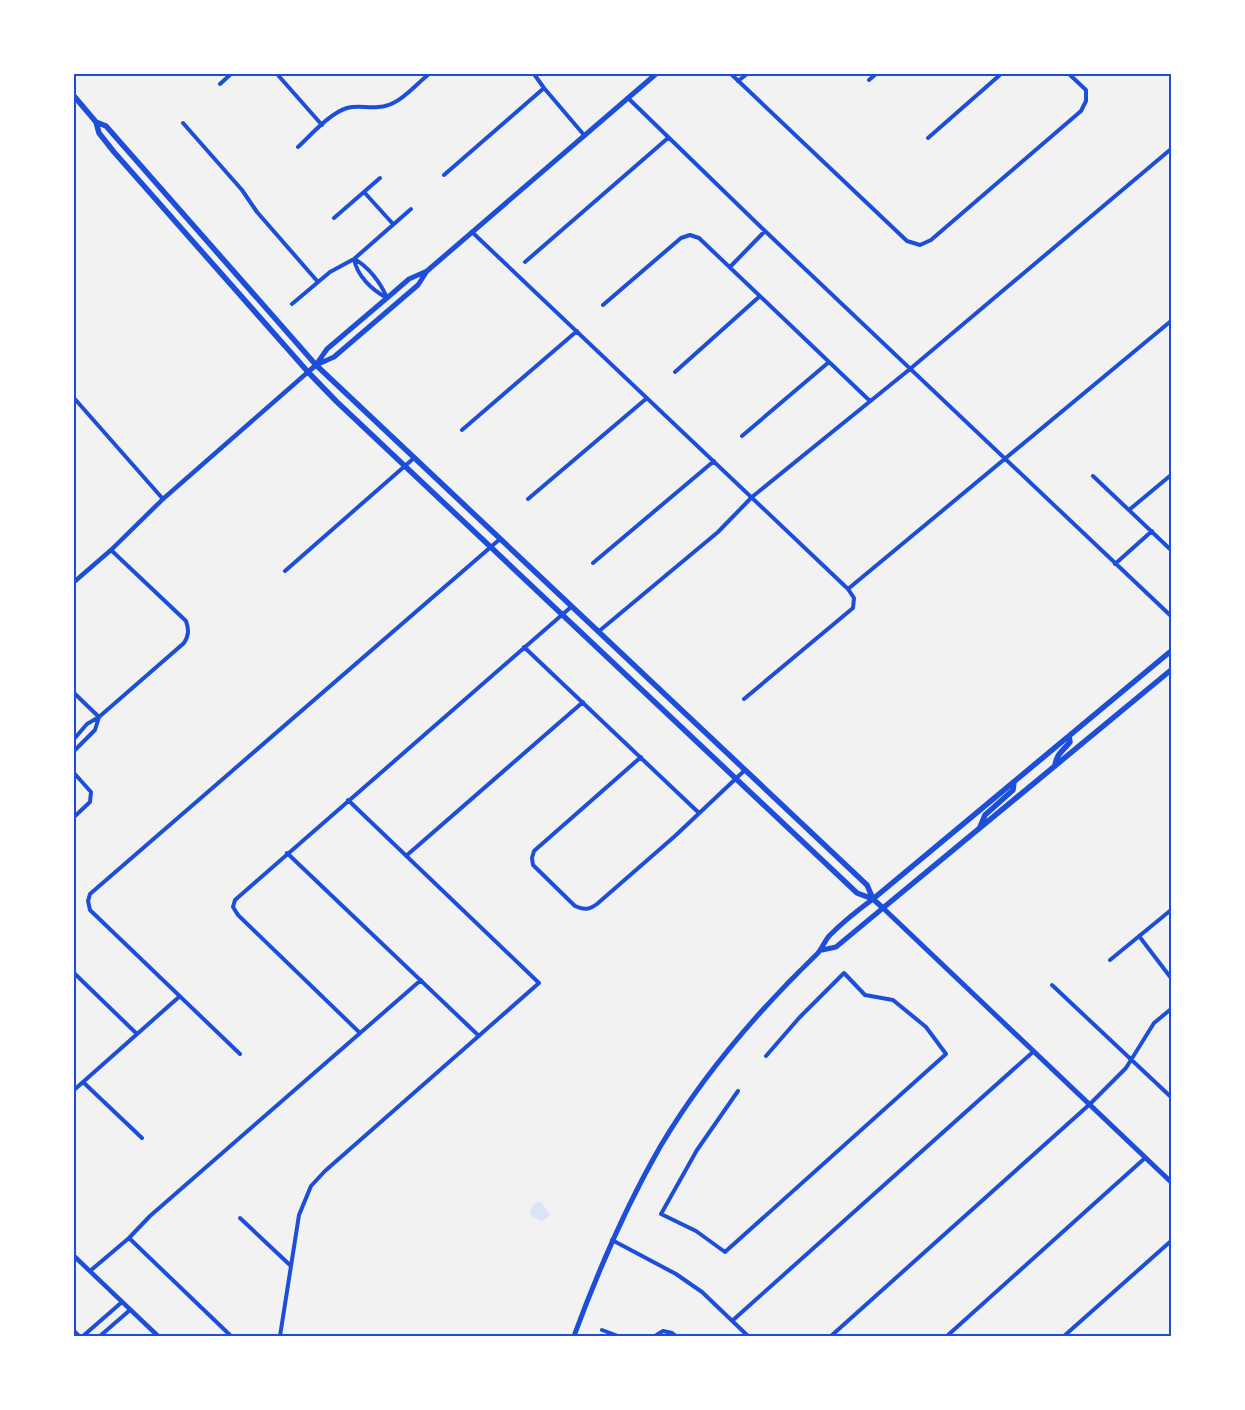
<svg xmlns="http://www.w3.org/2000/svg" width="1245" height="1410" font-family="Overpass,sans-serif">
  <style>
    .green { fill: #dbe4f7 }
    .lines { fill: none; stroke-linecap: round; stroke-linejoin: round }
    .minor { stroke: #1d4ed8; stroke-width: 4 }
    .tertiary { stroke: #1d4ed8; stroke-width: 4.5 }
    .secondary { stroke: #1d4ed8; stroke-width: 5 }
    .primary { stroke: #1d4ed8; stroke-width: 5.5 }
    .neatline { fill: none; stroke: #1d4ed8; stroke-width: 2 }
  </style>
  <rect width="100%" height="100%" fill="#f2f2f2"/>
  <!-- green -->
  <path class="green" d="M540 1201 550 1214 546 1219 541 1221 532 1216 530 1211 535 1203Z"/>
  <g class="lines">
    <!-- minor -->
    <path class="minor" d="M277 74 322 125
      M534 74 544 88 584 135
      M731 74 907 241 920 245 931 240 1081 111 1086 101V90L1069 74
      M869 80 876 74
      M738 81 747 74
      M220 84 231 74
      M628 98 765 231 1171 616
      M183 123 242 190 257 212 318 282
      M928 138 1001 74
      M298 147C311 135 330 113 347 108 357 105 367 108 378 107 398 107 414 86 429 74
      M444 175 544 88
      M364 192 393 224
      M334 218 380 178
      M472 232 848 589
      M354 259C357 276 372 290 387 298
      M354 259C368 266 381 283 387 298
      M525 262 668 138
      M730 267 765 231
      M292 304 330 272 354 259 411 209
      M603 305 681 238 690 235 699 238 870 401
      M675 372 760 296
      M74 398 163 499
      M462 430 577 331
      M742 436 829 362
      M1093 476 1171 550
      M528 499 647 398
      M1129 510 1171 475
      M593 563 714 461
      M1115 564 1152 531
      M285 571 414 458
      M598 632 718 532 752 497 910 369 1171 149
      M524 647 699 813
      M74 693 99 717
      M744 699 853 608 854 598 848 589 1171 321
      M74 739 87 724 99 717 184 643C189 635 189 630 186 621L111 550
      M74 751 95 730 99 717
      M641 757 534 851 532 858 533 865 575 906C584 910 589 910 597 904L675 836 745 770
      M74 773 91 792 90 802 74 817
      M287 853 479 1036
      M406 856 583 702
      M1139 936 1171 978
      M1110 960 1171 910
      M74 973 137 1034
      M1052 985 1171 1097
      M360 1033 238 915 233 907 235 900 571 607
      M240 1054 90 910 88 901 90 894 500 539
      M83 1082 142 1138
      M74 1090 180 996
      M738 1091 697 1150 661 1214 696 1231 725 1252 946 1054 926 1027 893 1000 865 995 844 973 799 1018 766 1056
      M240 1218 291 1266
      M129 1238 231 1336
      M612 1240 676 1274 702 1292 748 1336
      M90 1271 129 1238 150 1216 421 980
      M732 1321 1034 1051
      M602 1330 618 1336
      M74 1331 79 1336
      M83 1336 122 1302
      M100 1336 130 1310
      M280 1336 299 1215 311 1186 325 1171 539 983 348 800
      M655 1336 663 1331 672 1333 676 1336
      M831 1336 1090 1104 1126 1068 1154 1023 1171 1009
      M947 1336 1145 1158
      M1064 1336 1171 1241"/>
    <!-- tertiary -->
    <path class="tertiary" d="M74 582 111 550 163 499 308 372
      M74 1256 158 1336"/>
    <!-- secondary -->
    <path class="secondary" d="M316 365 327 349 387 298 409 279 427 271
      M308 372 316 365 334 357 418 285 427 271 656 74
      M822 950 836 947 883 908 1171 1182
      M574 1336C598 1271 625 1208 660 1147 702 1076 758 1011 817 954 823 948 824 941 830 935 843 922 858 910 873 899"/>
    <!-- primary -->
    <path class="primary" d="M74 96 96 122 106 126 316 365 867 885 873 899 883 908 1171 670
      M96 122 99 133 114 152 308 372 336 401 857 893 873 899
      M1055 766C1056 754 1063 751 1070 742L1069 736
      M980 827 985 815 1013 790 1014 782
      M873 899 1171 651"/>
  </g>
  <!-- border -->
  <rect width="1245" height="1410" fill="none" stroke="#ffffff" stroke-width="150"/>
  <rect x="75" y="75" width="1095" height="1260" class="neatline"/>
</svg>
